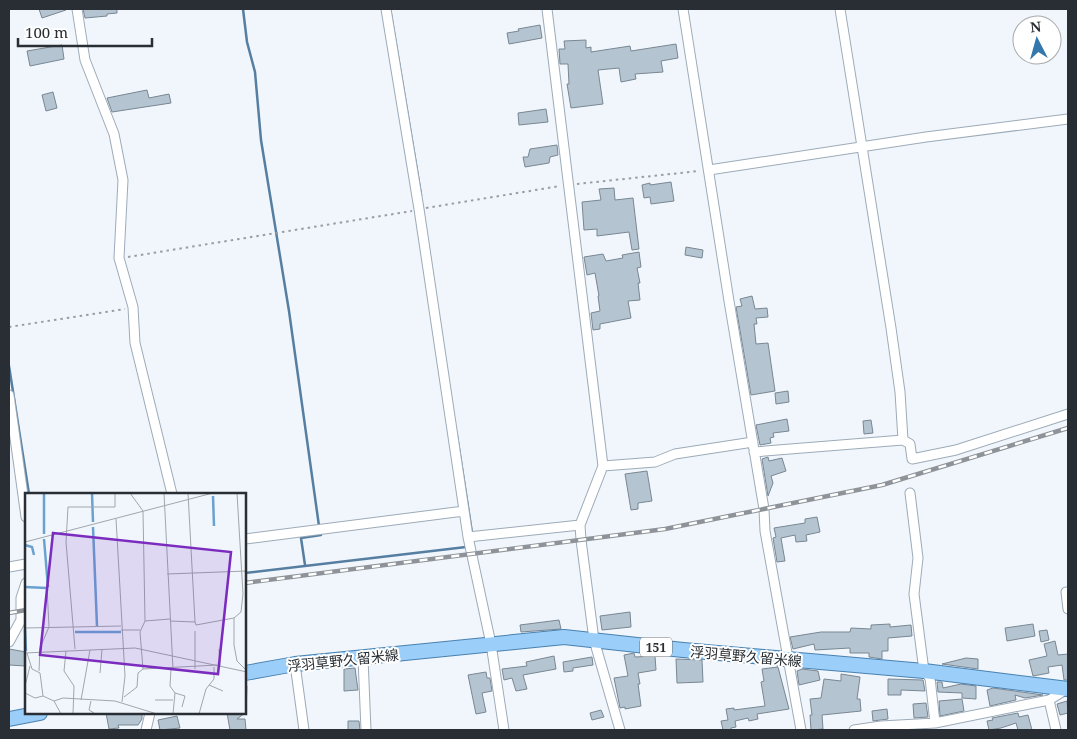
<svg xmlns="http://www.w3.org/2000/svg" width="1077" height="739" font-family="'Noto Serif','Noto Sans JP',serif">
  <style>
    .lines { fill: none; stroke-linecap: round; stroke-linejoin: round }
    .stream { stroke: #567ea1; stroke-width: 2.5 }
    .building { fill: #b5c4d1; stroke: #798793 }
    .minor-casing { stroke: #9dabb8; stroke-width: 11 }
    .primary-casing { stroke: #4881b0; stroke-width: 16 }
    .path { stroke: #989ea4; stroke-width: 2; stroke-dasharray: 2.5 4; stroke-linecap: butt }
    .minor { stroke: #fff; stroke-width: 9 }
    .primary { stroke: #9bcef8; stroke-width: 14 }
    .rail-casing { stroke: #8d9398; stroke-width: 4.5 }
    .rail { stroke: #fff; stroke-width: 2.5; stroke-dasharray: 8; stroke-linecap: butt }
    .labels { text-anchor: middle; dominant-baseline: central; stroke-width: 4; stroke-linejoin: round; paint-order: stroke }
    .shield { fill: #fff; stroke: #686d70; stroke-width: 1 }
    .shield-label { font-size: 12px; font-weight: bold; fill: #282e33 }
    .street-label { font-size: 14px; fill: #282e33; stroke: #fff }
    .inset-river { fill: none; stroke: #6aa1d0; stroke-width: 2.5 }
    .inset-road { fill: none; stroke: #a0a6ac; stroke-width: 1 }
    .view { fill: #7b2cbf; fill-opacity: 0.15; stroke: #7b2cbf; stroke-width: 2.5 }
    .inset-edge { fill: none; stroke: #282e33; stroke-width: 2.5 }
  </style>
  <rect width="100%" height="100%" fill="#f0f6fc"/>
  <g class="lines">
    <!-- stream -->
    <path class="stream" d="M243 9 247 42 255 72 261 140 289 311 319 526
      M390 9 421 195
      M9 366 29 494
      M457 436 472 533
      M305 565 301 538 321 535 320 532
      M245 573 466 547"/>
  </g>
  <!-- building -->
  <path class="building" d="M39 9H65L66 10 42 18Z
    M83 9H117V13L107 14V16L85 18Z
    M540 25 542 38 509 44 507 33 519 31 518 29Z
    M586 40V48L591 47V52L630 46 631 51 676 44 678 58 661 61 663 72 635 74 636 79 621 82 619 68 598 70 603 104 571 108 567 84H569L568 64H560L559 49H565L564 41Z
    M62 45 64 59 30 66 27 51Z
    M147 90 149 98 169 94 171 103 112 112 107 98Z
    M53 92 57 108 46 111 42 95Z
    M546 109 548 122 519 125 518 113Z
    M557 145 558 155 550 157 549 163 525 167 523 157H528L530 149Z
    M671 182 674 201 651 204 650 197 644 198 642 185 650 183V185Z
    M614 188 615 200 633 198 639 249 632 250 629 232 597 236V229L584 230 582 202 601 200 599 189Z
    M686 247 703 250 702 258 685 255Z
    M639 252 641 267 637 268 640 283H638L640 300 628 301 631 318 600 324V329L593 330 591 313 600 311 598 296H599L595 273 587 275 584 257 603 254 606 261 623 258 622 255Z
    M752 296 755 309 767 308 768 317 756 318 757 324H754L756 344 768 343 775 391 751 395 736 307 742 306 740 299Z
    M788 391 789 402 776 404 775 393Z
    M787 419 789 431 773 433 774 437 770 438 771 443 760 445 756 425Z
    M871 420 873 433 864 434 863 421Z
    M768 457 769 461 782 458 786 471 771 476 773 483 768 496 762 459Z
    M647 471 652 501 638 503V509L631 510 625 474Z
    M817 517 820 532 806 535 807 541 796 542 795 535 781 538 785 561 777 562 773 538 776 537 774 528 805 523V519Z
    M630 612 631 627 602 630 600 616Z
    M559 620 561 629 521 632 520 625Z
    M890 624V627L911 625 912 636 888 638V651H882V659L869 657V653H850V648L815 650 814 644 793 649 790 637 821 632H850L851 628 871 629V625Z
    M1033 624 1035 636 1007 641 1005 628Z
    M1047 630 1049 640 1041 642 1039 631Z
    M1055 641 1058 655 1068 654V680H1064L1062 665 1048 667 1049 673 1033 676 1029 660 1047 656 1044 644Z
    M9 649 26 652V666L9 665Z
    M634 653 635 657 655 656 656 670 638 673 640 684H638L641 706 625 709V707L620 708 614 678 628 676 624 655Z
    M554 656 556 669 523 675 527 689 516 691 512 678 504 680 502 669 527 666 526 662Z
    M592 657 593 665 573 668V671L564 672 563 662Z
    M966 658 978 659V669L942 664Z
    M676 659 702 660 703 682 677 683Z
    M778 667 789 709 757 714 758 719 749 721 748 718 735 721 736 727 731 728V730H723L721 721 728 720 726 709 734 708V710L765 706 761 682 764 681 762 669Z
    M355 668 358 690 344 691V669Z
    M802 669 818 671 820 680 799 685 797 671Z
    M486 672 487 678H490L492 691 482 693 486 712 476 714 468 675Z
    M841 674 860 677 857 699H860L861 711 822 715 823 729 811 730 810 715H812L810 699 821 698 824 679 841 681Z
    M888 679 923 680 925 691 901 690V695H888Z
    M937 682H942L943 688 961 684 976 686V699L962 698V693L938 692Z
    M993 688 1043 695 1025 698 1015 695 1016 700 990 706 987 690Z
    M962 699 964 711 940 716 939 701Z
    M1067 701 1068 713 1060 715 1057 704Z
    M926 703 928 717 914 718 913 704Z
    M887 709 888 719 873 721 872 711Z
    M601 710 604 717 592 720 590 713Z
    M106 713H142V719L138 725H118L119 728 109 729Z
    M227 713H245L237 719H245L246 730H230Z
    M1018 713 1019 717 1028 715 1032 730H1018L1016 723 1001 728 989 730 987 721 993 720 992 718Z
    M177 716 180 728 160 730 158 720Z
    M348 721H359L360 730H348Z"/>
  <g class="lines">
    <defs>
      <path id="minor" d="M77 9 85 60 114 134 123 180 119 258 133 307 135 343 172 494
        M386 9 419 209 468 537 491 644 504 730
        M547 9 603 466 580 525 581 540 594 640 620 730
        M683 9 729 301 764 509 765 531 801 730
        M840 9 891 328 900 392 903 440
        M709 170 926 137 1068 119
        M9 395 26 517
        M754 452 903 440 910 444 912 459 956 450 1068 414
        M603 466 655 462 675 454 753 442
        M910 493 918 558 914 594 924 671 930 678 935 723
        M468 537 580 525
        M245 539 464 511
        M9 567 26 564
        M1066 592 1068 609
        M9 642 21 620V598L26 583
        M363 658 366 730
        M295 664 304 730
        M1049 700 1056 730
        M146 730 150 713
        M854 730 881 726 935 723 1049 700 1067 689"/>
      <path id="primary" d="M245 673 295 664 564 637 683 650 924 671 1068 689
        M9 719 40 713"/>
    </defs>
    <!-- minor casing -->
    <use href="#minor" class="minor-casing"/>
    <!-- primary casing -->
    <use href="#primary" class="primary-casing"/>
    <!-- path -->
    <path class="path" d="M577 184 699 171
      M426 208 560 186
      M128 257 412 211
      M9 327 125 309"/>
    <!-- minor -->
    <use href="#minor" class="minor"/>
    <!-- primary -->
    <use href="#primary" class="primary"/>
    <defs>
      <path id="rail" d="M245 583 665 529 882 485 1068 428
        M9 613 26 610"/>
    </defs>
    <!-- rail casing -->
    <use href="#rail" class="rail-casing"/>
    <!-- rail -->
    <use href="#rail" class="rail"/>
  </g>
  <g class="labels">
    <!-- shield labels -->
    <rect class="shield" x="640" y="637.5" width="32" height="19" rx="4"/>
    <g class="shield-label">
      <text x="656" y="647">151</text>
    </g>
    <!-- street labels -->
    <g class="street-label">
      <text transform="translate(746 656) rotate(5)">浮羽草野久留米線</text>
      <text transform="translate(343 660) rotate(-6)">浮羽草野久留米線</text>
    </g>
  </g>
  <!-- overview -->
  <g transform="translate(25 493)">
    <rect width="221" height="221" fill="#f0f6fc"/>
    <path class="inset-river" d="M67 0 68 29M188 3 189 33M68 34 72 133M19 41V0M19 46 23 94M0 52 7 54 9 62M0 94 22 95M0 137 1 158M50 139H96"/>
    <path class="inset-road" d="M105 0 118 18 120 128 115 139 118 176M139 0 148 176M163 0 170 129M212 0 218 101 216 119 209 125V152L212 168 222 178M91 26 100 183 97 209M0 49 188 0M142 81 222 78M120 128 145 126M145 128 170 129 171 132 209 125M0 135 96 133M96 137H115M170 138V176M50 156 41 49 43 14H90V0M194 156 195 173M41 158 39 178 49 193 48 221M0 160 110 155 222 179M146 176 145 193 150 200 160 203 157 214M14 178 15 155 24 134 22 94M75 180 77 156M184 192 198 198M0 193 5 173M0 200 10 205 18 203 15 180 7 176 2 160M18 203 29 208 36 221M99 204 112 194 113 180 118 176 192 172M56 207 65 157M130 207H148M29 208 38 205 90 208 132 221M66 208 64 217 69 220M148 221 150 200M174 221 181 196 189 186V174M221 221 222 193"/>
    <path class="view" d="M28 40 206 59 193 181 15 162Z"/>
    <rect width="221" height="221" class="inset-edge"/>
  </g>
  <!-- border -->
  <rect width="1077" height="739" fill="none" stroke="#282e33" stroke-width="20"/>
  <!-- north arrow -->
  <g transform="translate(1037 40) rotate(354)"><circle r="24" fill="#ffffff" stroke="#a9abad"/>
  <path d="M0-4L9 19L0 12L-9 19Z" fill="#3377ac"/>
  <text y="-8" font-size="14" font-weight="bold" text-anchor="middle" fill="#282e33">N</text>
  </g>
  <!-- scale -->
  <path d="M18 38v8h134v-8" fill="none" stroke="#282e33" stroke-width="2.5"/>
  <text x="25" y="38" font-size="15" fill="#282e33" stroke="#ffffff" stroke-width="4" paint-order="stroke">100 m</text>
</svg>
